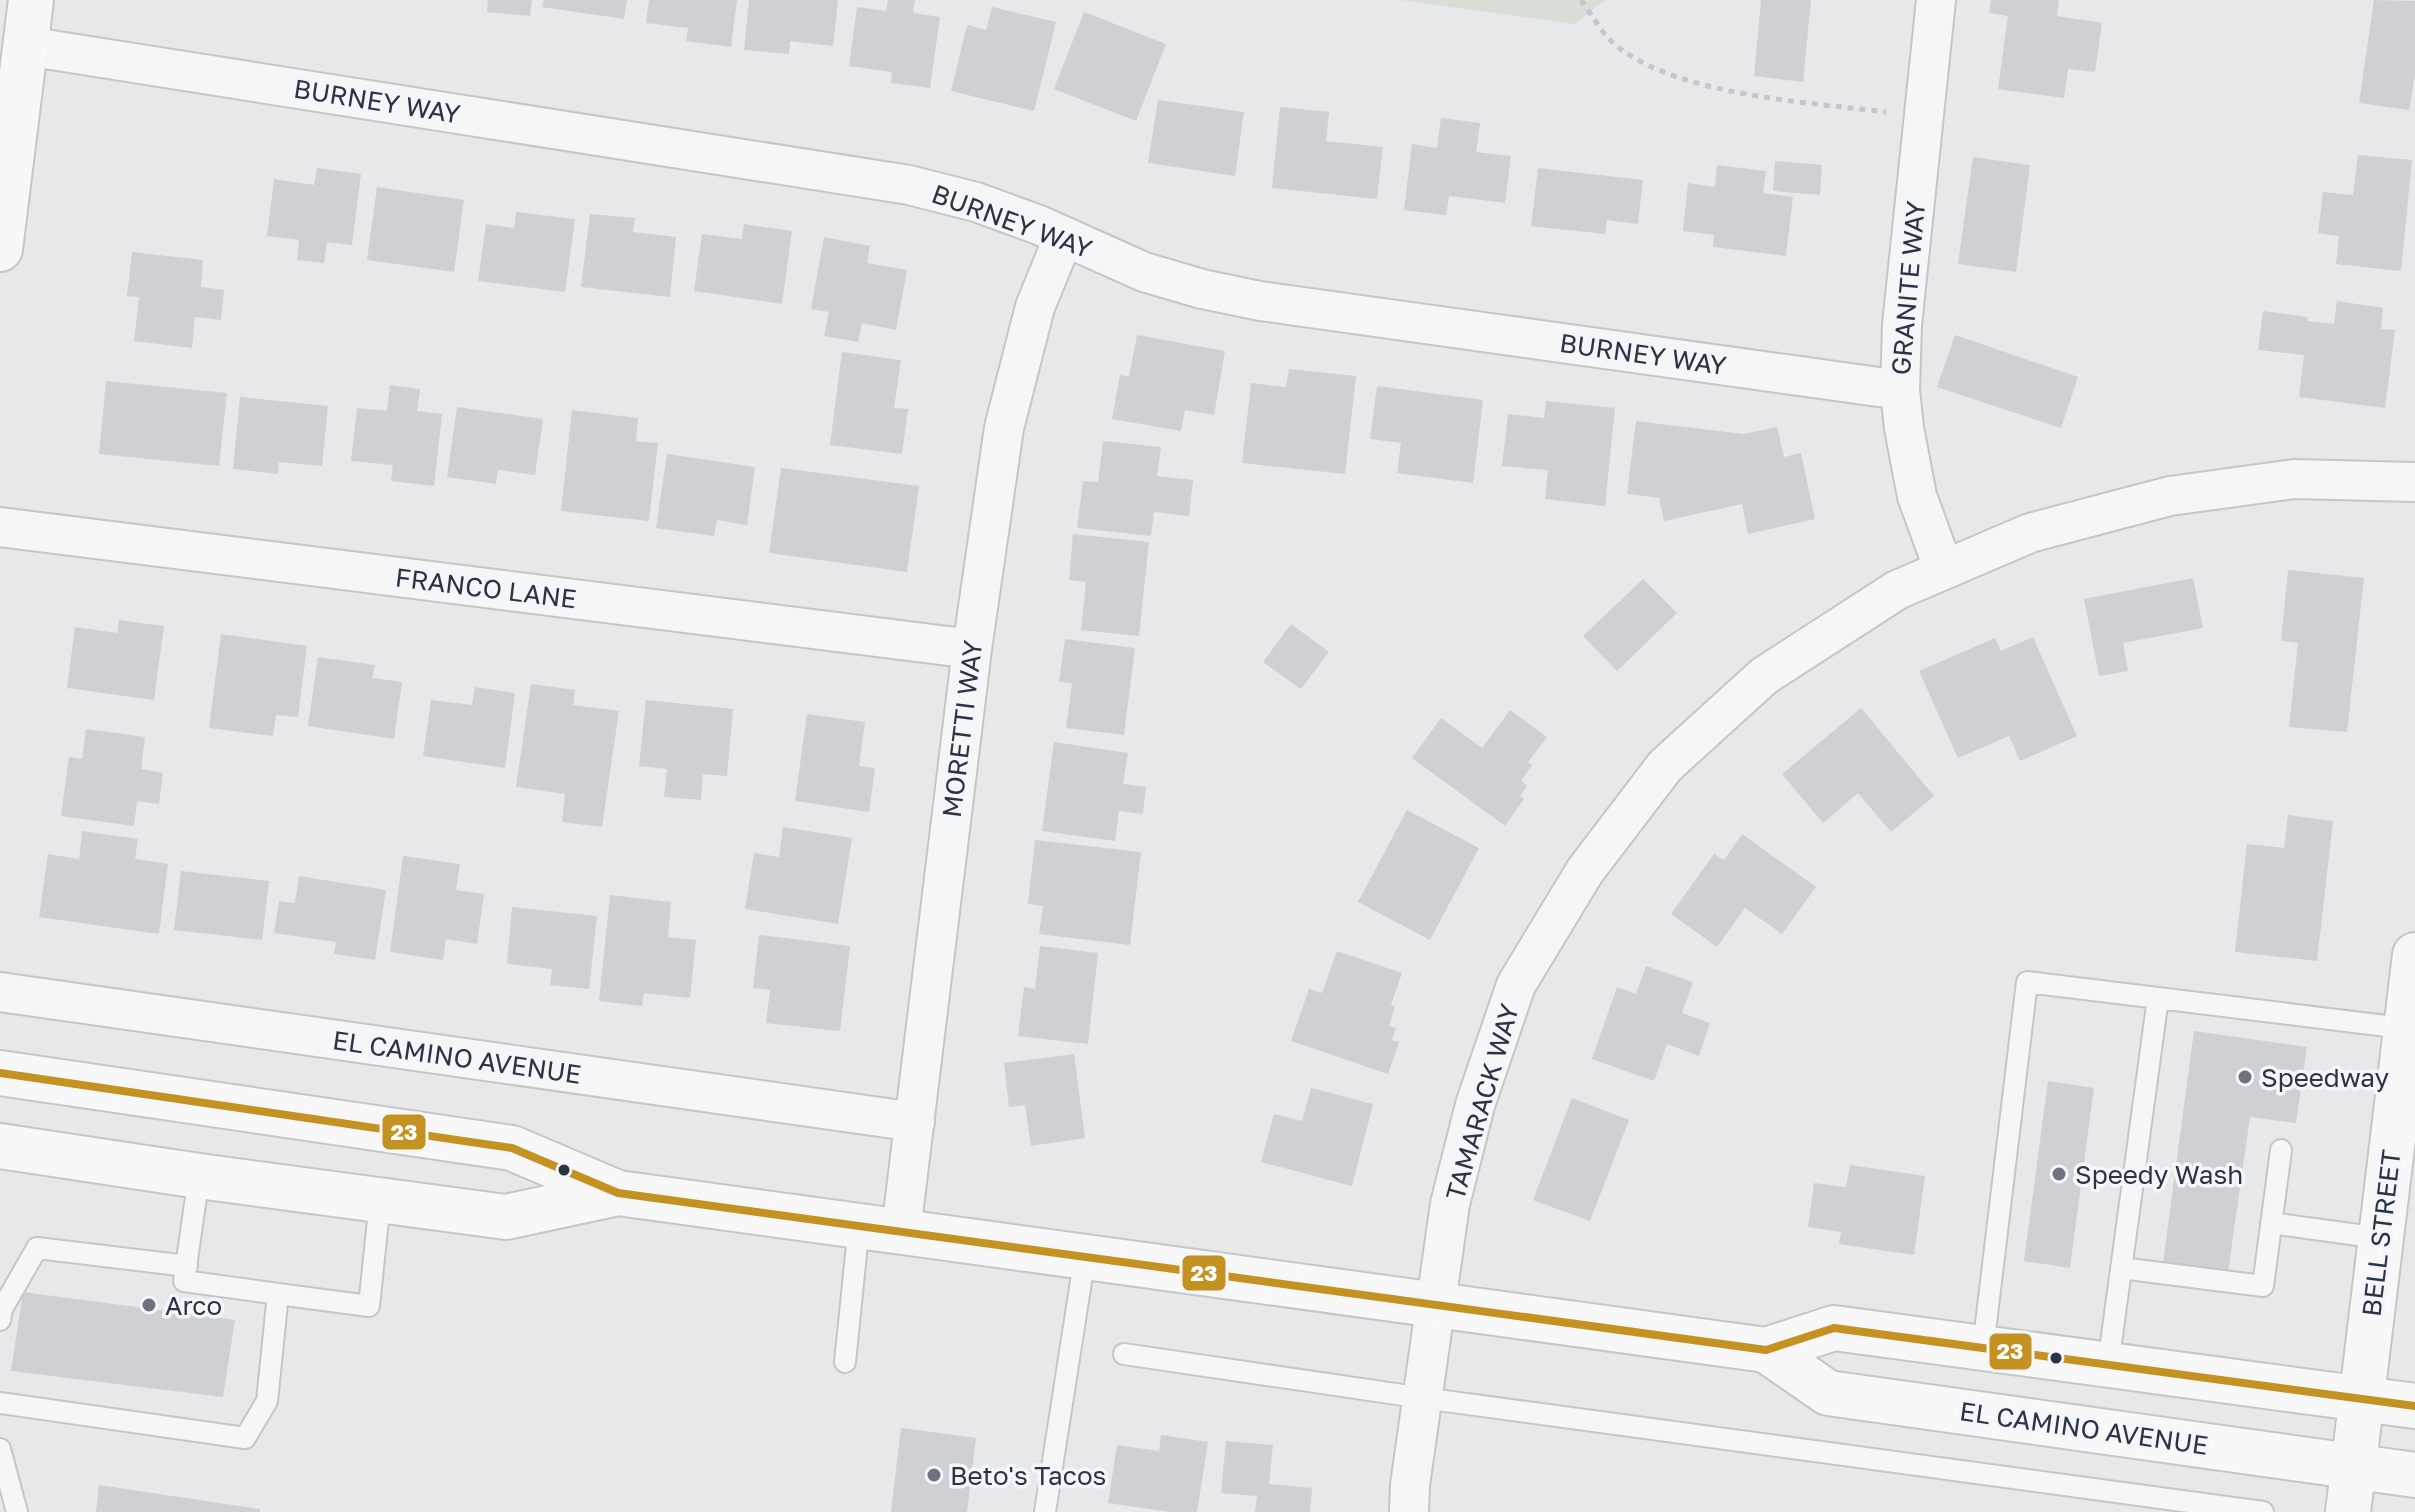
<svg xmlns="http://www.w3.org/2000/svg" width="2415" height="1512" font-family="'Golos Text',sans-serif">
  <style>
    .green { fill: #d6ded6 }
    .building { fill: #ced0d3 }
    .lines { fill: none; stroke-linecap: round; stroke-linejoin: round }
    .lane-casing { stroke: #c4c6c8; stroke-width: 24 }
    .street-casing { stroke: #c4c6c8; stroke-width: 42 }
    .secondary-casing { stroke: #c4c6c8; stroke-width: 48 }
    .path { stroke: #c5c6ca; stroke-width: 5; stroke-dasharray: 6 6; stroke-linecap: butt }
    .lane { stroke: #f5f6f7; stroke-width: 20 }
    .street { stroke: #f5f6f7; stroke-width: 38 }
    .secondary { stroke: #f8f8f8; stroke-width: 44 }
    .bus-1-casing { stroke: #f4f6f9; stroke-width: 14 }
    .bus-1 { stroke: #c39220; stroke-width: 8 }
    .poi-dot { fill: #6c737f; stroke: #f4f6f9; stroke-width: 3 }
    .bus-dot { fill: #2b3445; stroke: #f4f6f9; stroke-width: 3 }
    .labels { text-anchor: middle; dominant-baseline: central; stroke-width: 7; stroke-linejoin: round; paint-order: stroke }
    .street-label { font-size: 26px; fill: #2b3445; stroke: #f4f6f9 }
    .poi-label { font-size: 26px; fill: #2b3445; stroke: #f4f6f9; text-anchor: start }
    .line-badge { stroke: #f4f6f9; stroke-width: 3 }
    .badge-label { font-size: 22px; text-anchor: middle; font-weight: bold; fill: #fff }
  </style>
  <rect width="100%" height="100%" fill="#e6e8ea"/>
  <!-- green -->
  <path class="green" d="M1401 0H1605L1575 24Z"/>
  <!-- building -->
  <path class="building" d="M488 0H532L530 16 487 12Z
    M544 0H627L624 19 542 7Z
    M649 0H737L731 47 686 41 688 28 646 23Z
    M749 0H838L833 46 790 41 789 54 744 50Z
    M888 0H915L913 13 940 17 930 88 891 83 892 72 849 66 857 7 886 11Z
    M1761 0H1811L1803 82 1754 76Z
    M1991 0H2059L2057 16 2102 23 2095 72 2068 69 2064 98 1998 89 2008 16 1989 13Z
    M2374 0 2415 1V74L2409 110 2359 103Z
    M992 7 1056 22 1034 111 951 91 967 25 986 30Z
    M1084 12 1166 44 1136 121 1054 89Z
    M1158 100 1244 112 1235 176 1148 163Z
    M1280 107 1329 112 1326 141 1383 147 1377 199 1272 188Z
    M1441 118 1480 123 1476 152 1511 156 1505 203 1449 196 1446 215 1404 210 1412 144 1437 148Z
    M2358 155 2412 160 2401 271 2336 264 2339 236 2318 233 2323 192 2353 195Z
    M1973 157 2030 165 2016 272 1958 264Z
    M1775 161 1822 165 1820 195 1773 191Z
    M1717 165 1766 171 1763 193 1793 197 1786 256 1713 247 1714 235 1683 231 1688 183 1715 187Z
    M317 168 361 174 352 245 327 242 324 263 297 260 299 240 267 236 274 179 314 185Z
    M1538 168 1643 180 1638 224 1607 220 1605 234 1531 226Z
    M377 187 464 200 454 272 367 260Z
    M516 212 575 219 565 292 478 281 486 224 514 228Z
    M590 214 635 218 633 232 676 237 670 297 581 287Z
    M744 224 792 231 782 304 694 291 702 234 742 239Z
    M824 237 870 246 867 263 907 270 896 330 862 323 858 342 824 336 829 312 811 309Z
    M132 252 203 260 201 287 224 290 221 320 195 317 192 348 134 341 139 297 127 296Z
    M2337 301 2383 308 2381 329 2395 330 2385 408 2299 397 2304 355 2258 350 2263 311 2308 317 2307 321 2334 324Z
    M1137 335 1225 351 1214 415 1185 410 1181 431 1112 419 1120 375 1129 377Z
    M1955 335 2078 377 2061 428 1937 387Z
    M842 352 901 360 894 408 908 409 902 454 830 445Z
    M1289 369 1356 376 1345 474 1242 463 1251 383 1286 387Z
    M106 381 227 393 219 466 99 454Z
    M390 385 420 389 417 411 442 414 434 486 391 481 393 465 351 461 357 408 387 411Z
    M1377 386 1483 400 1473 483 1397 473 1401 443 1370 439Z
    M240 397 328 406 322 466 279 462 278 474 233 469Z
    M1546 401 1615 408 1605 506 1545 499 1548 470 1502 466 1508 414 1544 418Z
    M457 407 543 419 535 475 498 470 496 484 447 477Z
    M572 410 638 418 636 441 658 443 649 521 561 511Z
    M1636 421 1744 434 1777 427 1784 457 1801 453 1815 519 1748 534 1742 504 1664 521 1659 498 1627 494Z
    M1103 441 1161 447 1157 476 1193 480 1189 516 1154 512 1151 536 1077 528 1083 481 1098 482Z
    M667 454 755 467 747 525 717 520 714 536 656 528Z
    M781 468 919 486 907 572 769 553Z
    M1073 534 1149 542 1139 636 1081 630 1086 582 1069 580Z
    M2288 570 2364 578 2347 732 2289 727 2298 643 2281 641Z
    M2193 578 2203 628 2123 643 2128 671 2099 676 2084 599Z
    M1643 579 1677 613 1617 671 1583 636Z
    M119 620 164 626 154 700 67 688 75 627 117 633Z
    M1291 624 1329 652 1301 689 1263 662Z
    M221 634 307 646 298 717 276 715 273 736 209 728Z
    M2033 637 2077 736 2020 761 2009 736 1958 758 1919 671 1995 638 2001 651Z
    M1065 639 1135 648 1124 735 1066 728 1072 683 1059 682Z
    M318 657 375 665 372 678 402 682 394 739 308 726Z
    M531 684 575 690 573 705 619 711 602 827 562 822 565 794 516 787Z
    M475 687 515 693 505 768 423 756 431 700 472 705Z
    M646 700 733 709 727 776 703 774 701 800 664 797 667 769 639 766Z
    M1861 708 1934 796 1891 832 1858 793 1823 823 1782 774Z
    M1510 710 1547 737 1528 762 1532 765 1521 781 1527 786 1520 796 1524 799 1505 826 1412 758 1441 718 1482 748Z
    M807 714 865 722 859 766 875 768 869 812 795 801Z
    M86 729 145 737 141 769 163 773 159 804 137 801 134 826 61 816 69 757 82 759Z
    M1054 742 1128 753 1123 784 1146 787 1143 814 1119 811 1115 841 1042 831Z
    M1407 810 1479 848 1430 940 1358 902Z
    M2288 815 2333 821 2317 961 2235 952 2247 844 2284 848Z
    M783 827 852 838 838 924 745 909 754 853 779 857Z
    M82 831 138 839 135 859 168 864 159 934 39 917 48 854 79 859Z
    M1742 834 1816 887 1782 934 1745 908 1717 947 1671 914 1714 854 1724 860Z
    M1035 840 1141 852 1130 945 1039 934 1043 906 1028 904Z
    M403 856 460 864 456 890 484 894 477 944 446 939 443 960 390 952Z
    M181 871 269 881 262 940 174 930Z
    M299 876 386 890 375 960 334 954 336 942 274 933 279 901 295 903Z
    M610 895 671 902 668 937 696 940 690 998 644 993 642 1006 599 1001Z
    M512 907 597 916 589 989 550 985 552 969 507 964Z
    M759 935 850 946 840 1031 766 1023 770 990 753 988Z
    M1040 946 1098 953 1088 1044 1018 1036 1024 987 1035 989Z
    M1337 951 1402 973 1391 1005 1395 1007 1389 1026 1396 1028 1392 1040 1399 1042 1388 1074 1291 1041 1309 989 1322 993Z
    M1646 966 1693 982 1682 1013 1710 1023 1699 1056 1667 1044 1654 1081 1592 1059 1617 987 1636 994Z
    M2194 1031 2307 1047 2296 1123 2250 1117 2228 1272 2163 1263Z
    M1074 1054 1085 1138 1031 1146 1025 1105 1009 1107 1004 1063Z
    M2048 1081 2094 1088 2070 1268 2024 1261Z
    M1311 1088 1373 1104 1352 1186 1261 1162 1274 1114 1302 1121Z
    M1572 1098 1629 1120 1590 1221 1533 1200Z
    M1850 1165 1925 1176 1914 1255 1839 1244 1841 1232 1808 1227 1814 1183 1846 1187Z
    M23 1292 235 1320 223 1397 11 1371Z
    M901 1428 976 1438 967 1512H891Z
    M1161 1435 1208 1442 1197 1512H1170L1108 1503 1117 1445 1159 1451Z
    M1226 1441 1273 1445 1269 1484 1312 1488 1310 1512H1255L1257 1496 1221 1493Z
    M99 1485 260 1509V1512H96Z"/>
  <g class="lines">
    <defs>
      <path id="lane" d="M2271 1223 2380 1238
        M2121 1268 2263 1286 2281 1150
        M278 1294 369 1306 380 1201
        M0 1320 2 1309 37 1248 187 1266
        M1983 1348 2027 982 2411 1029
        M1124 1354 1423 1398 2263 1512
        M845 1362 859 1225
        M2108 1365 2158 998
        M0 1403 245 1438 267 1401 278 1294 184 1281 199 1176
        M0 1449 17 1512
        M1045 1512 1085 1256"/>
      <path id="street" d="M1936 0 1902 325 1900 390 1904 428 1917 496 1944 570
        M26 46 909 185 976 202 1039 225 1144 272 1202 289 1260 301 1900 390
        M0 527 972 649
        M0 992 915 1122
        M901 1231 972 649 1004 428 1035 307 1064 236
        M1409 1512 1410 1485 1450 1204 1475 1105 1516 985 1585 871 1665 766 1764 676 1897 590 2030 533 2170 496 2294 479 2415 482"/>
      <path id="secondary" d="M0 249 31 0
        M0 1073 512 1148 618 1193 1766 1350 1834 1328 2415 1406
        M0 1146 199 1176 506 1217 618 1193
        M1766 1350 1828 1393 2415 1475
        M2348 1512 2415 955"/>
    </defs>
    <!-- lane casing -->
    <use href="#lane" class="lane-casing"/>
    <!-- street casing -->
    <use href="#street" class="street-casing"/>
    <!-- secondary casing -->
    <use href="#secondary" class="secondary-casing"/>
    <!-- path -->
    <path class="path" d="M1581 0C1592 15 1604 37 1619 48 1684 96 1806 102 1886 112"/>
    <!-- lane -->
    <use href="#lane" class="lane"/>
    <!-- street -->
    <use href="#street" class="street"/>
    <!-- secondary -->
    <use href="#secondary" class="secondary"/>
    <defs>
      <path id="bus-1" d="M0 1073 512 1148 618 1193 1766 1350 1834 1328 2415 1406"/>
    </defs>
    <!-- bus-1 casing -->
    <use href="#bus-1" class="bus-1-casing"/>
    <!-- bus-1 -->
    <use href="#bus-1" class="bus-1"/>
  </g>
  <!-- markers -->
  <g class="poi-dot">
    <circle cx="2245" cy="1077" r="8"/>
    <circle cx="2059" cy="1174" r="8"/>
    <circle cx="149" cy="1305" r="8"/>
    <circle cx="934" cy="1475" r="8"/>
  </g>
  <g class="bus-dot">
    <circle cx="564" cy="1170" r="7"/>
    <circle cx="2056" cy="1358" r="7"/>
  </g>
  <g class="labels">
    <!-- street labels -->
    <g class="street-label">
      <text transform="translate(377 101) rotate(9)">BURNEY WAY</text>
      <text transform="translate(1012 221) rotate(20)">BURNEY WAY</text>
      <text transform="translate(1908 288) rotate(-85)">GRANITE WAY</text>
      <text transform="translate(1643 354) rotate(8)">BURNEY WAY</text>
      <text transform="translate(486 588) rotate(7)">FRANCO LANE</text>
      <text transform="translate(962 729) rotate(-83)">MORETTI WAY</text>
      <text transform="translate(457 1057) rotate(8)">EL CAMINO AVENUE</text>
      <text transform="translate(1482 1102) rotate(-74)">TAMARACK WAY</text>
      <text transform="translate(2381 1233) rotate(-83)">BELL STREET</text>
      <text transform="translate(2084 1428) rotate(8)">EL CAMINO AVENUE</text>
    </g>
    <!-- poi labels -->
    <g class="poi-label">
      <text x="2261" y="1077">Speedway</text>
      <text x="2075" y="1174">Speedy Wash</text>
      <text x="165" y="1305">Arco</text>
      <text x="950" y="1475">Beto's Tacos</text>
    </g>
  </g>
  <g class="line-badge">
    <rect x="381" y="1113" width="46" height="38" rx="8" fill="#c39220"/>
    <rect x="1181" y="1254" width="46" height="38" rx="8" fill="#c39220"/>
    <rect x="1988" y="1332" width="45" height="39" rx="8" fill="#c39220"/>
  </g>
  <g class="badge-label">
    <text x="404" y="1140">23</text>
    <text x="1204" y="1281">23</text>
    <text x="2010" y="1359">23</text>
  </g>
</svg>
